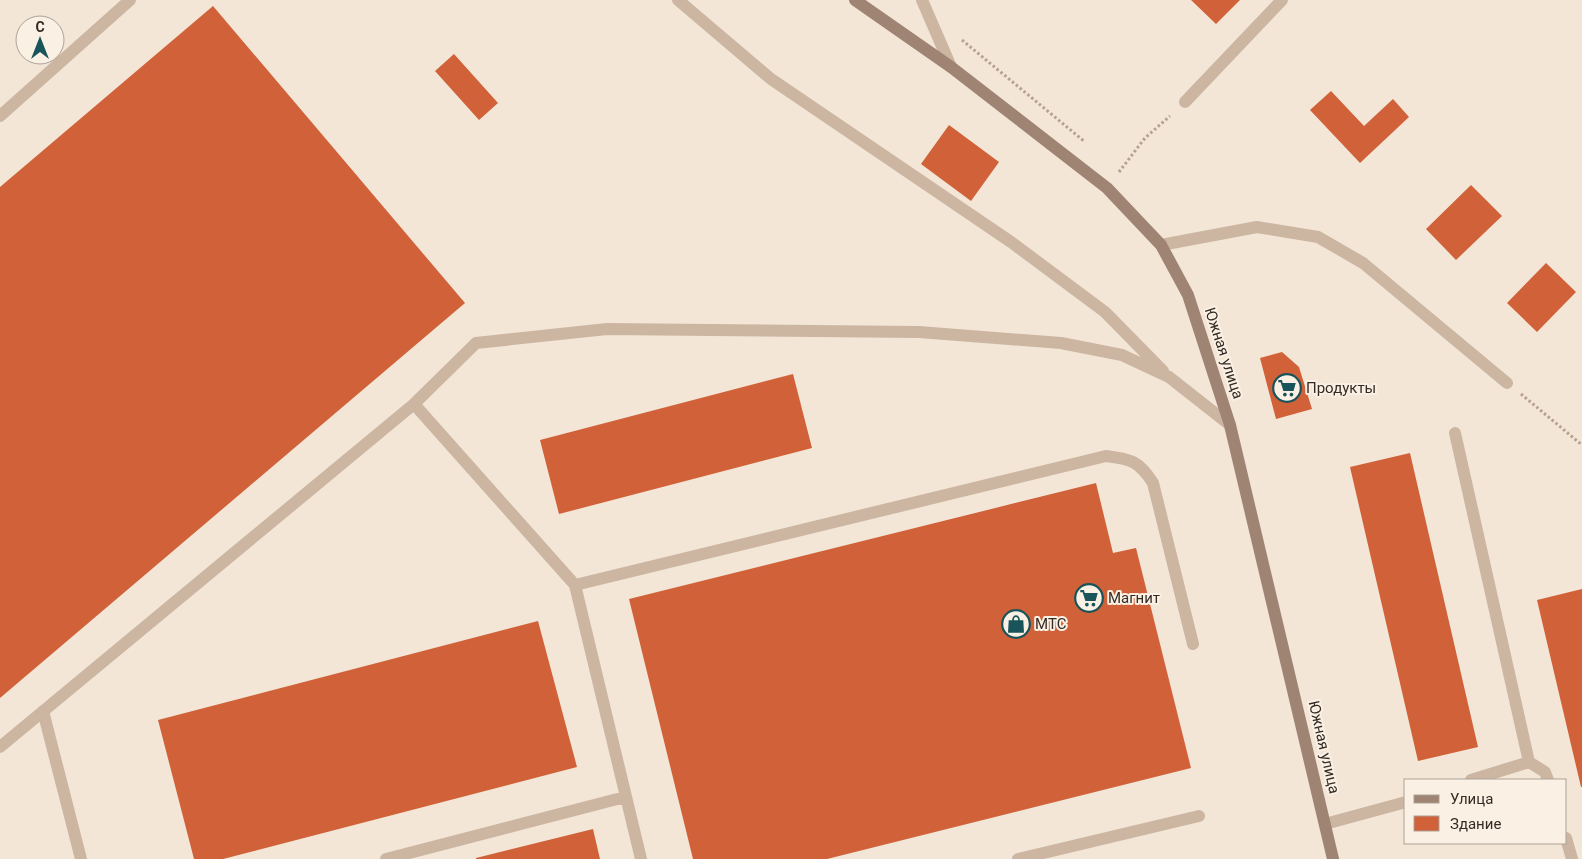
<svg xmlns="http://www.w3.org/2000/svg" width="1582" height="859" font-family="Roboto,sans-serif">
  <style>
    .building { fill: #d06138 }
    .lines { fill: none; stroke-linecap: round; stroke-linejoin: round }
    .path { stroke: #b7a08c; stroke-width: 3; stroke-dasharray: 2.5 2.5; stroke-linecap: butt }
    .lane { stroke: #ccb6a2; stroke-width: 12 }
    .street { stroke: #ccb6a2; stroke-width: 12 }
    .secondary { stroke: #9f8473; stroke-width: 12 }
    .labels { text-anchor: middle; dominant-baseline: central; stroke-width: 4; stroke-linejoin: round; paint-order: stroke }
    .street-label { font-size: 15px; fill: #352b25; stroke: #faf0e3 }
    .poi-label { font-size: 15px; fill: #352b25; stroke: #faf0e3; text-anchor: start }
  </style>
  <rect width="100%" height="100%" fill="#f3e6d7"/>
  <!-- building -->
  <path class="building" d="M1191 0H1240L1216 24Z
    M213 6 465 303 0 698V187Z
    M454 54 498 103 479 120 435 71Z
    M1331 91 1364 126 1393 99 1409 117 1360 163 1310 110Z
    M949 125 999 162 971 201 921 164Z
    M1471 185 1502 216 1456 260 1426 229Z
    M1546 263 1576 292 1537 332 1507 303Z
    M1282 352 1299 367 1312 409 1276 419 1260 358Z
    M793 374 812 448 559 514 540 440Z
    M1410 453 1478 747 1418 761 1350 467Z
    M1096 483 1113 553 1136 548 1191 768 827 859H693L629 599Z
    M1582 589V787H1581L1537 600Z
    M538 621 577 767 223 859H194L158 720Z
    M593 829 600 859H476V858Z"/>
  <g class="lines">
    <!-- path -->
    <path class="path" d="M962 40 1085 142
      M1119 172 1145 138 1170 116
      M1521 394 1582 445"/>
    <!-- lane -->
    <path class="lane" d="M678 0 771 79 1011 242 1105 312 1163 371
      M0 116 130 0
      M1161 245 1257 227 1318 237 1363 263 1507 383
      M414 404 575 585 641 859
      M1455 433 1529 762 1471 780
      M575 585 1106 456C1131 459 1139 461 1153 483L1193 644
      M43 711 81 859
      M0 747 414 404 476 343 607 329 919 332 1061 343 1122 355 1169 377 1230 425
      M1529 762 1545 772 1548 780
      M1325 824 1406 802
      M1566 838 1572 859
      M386 859 625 797
      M1018 859 1199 816"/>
    <!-- street -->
    <path class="street" d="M922 0 951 67
      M1185 102 1282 0"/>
    <!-- secondary -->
    <path class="secondary" d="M855 0 951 67 1107 188 1161 245 1188 295 1230 425 1333 859"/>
  </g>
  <!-- icons -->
  <defs>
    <symbol id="supermarket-ring" viewBox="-11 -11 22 22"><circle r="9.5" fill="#faf0e3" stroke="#18545a" stroke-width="1.5"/><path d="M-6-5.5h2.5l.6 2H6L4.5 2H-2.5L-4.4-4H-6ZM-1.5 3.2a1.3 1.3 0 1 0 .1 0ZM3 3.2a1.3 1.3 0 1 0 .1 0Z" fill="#18545a"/></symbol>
    <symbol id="shop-ring" viewBox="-11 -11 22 22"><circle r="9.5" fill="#faf0e3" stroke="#18545a" stroke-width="1.5"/><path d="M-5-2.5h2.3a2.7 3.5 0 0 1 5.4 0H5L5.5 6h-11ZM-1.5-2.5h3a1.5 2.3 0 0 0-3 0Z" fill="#18545a"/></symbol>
  </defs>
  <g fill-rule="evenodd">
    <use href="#supermarket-ring" x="1271" y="372" width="32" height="32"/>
    <use href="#supermarket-ring" x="1073" y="582" width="32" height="32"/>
    <use href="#shop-ring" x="1000" y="608" width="32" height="32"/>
  </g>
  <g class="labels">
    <!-- street labels -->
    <g class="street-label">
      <text transform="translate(1224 353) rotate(72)">Южная улица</text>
      <text transform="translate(1324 747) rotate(77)">Южная улица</text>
    </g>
    <!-- poi labels -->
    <g class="poi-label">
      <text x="1306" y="388">Продукты</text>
      <text x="1108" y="598">Магнит</text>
      <text x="1035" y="624">МТС</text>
    </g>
  </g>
  <!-- legend -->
  <rect x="1404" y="779" width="162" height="65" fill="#faf0e3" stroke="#aba197"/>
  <rect x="1414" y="795" width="25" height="8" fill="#9f8473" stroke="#aba197"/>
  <text x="1450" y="804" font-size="15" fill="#352b25">Улица</text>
  <rect x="1414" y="816" width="25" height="15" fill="#d06138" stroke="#aba197"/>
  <text x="1450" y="829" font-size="15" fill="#352b25">Здание</text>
  <!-- north arrow -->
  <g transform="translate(40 40)"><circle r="24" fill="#faf0e3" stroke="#aba197"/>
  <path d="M0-4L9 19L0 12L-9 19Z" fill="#18545a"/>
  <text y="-8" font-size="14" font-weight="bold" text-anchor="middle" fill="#352b25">С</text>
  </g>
</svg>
